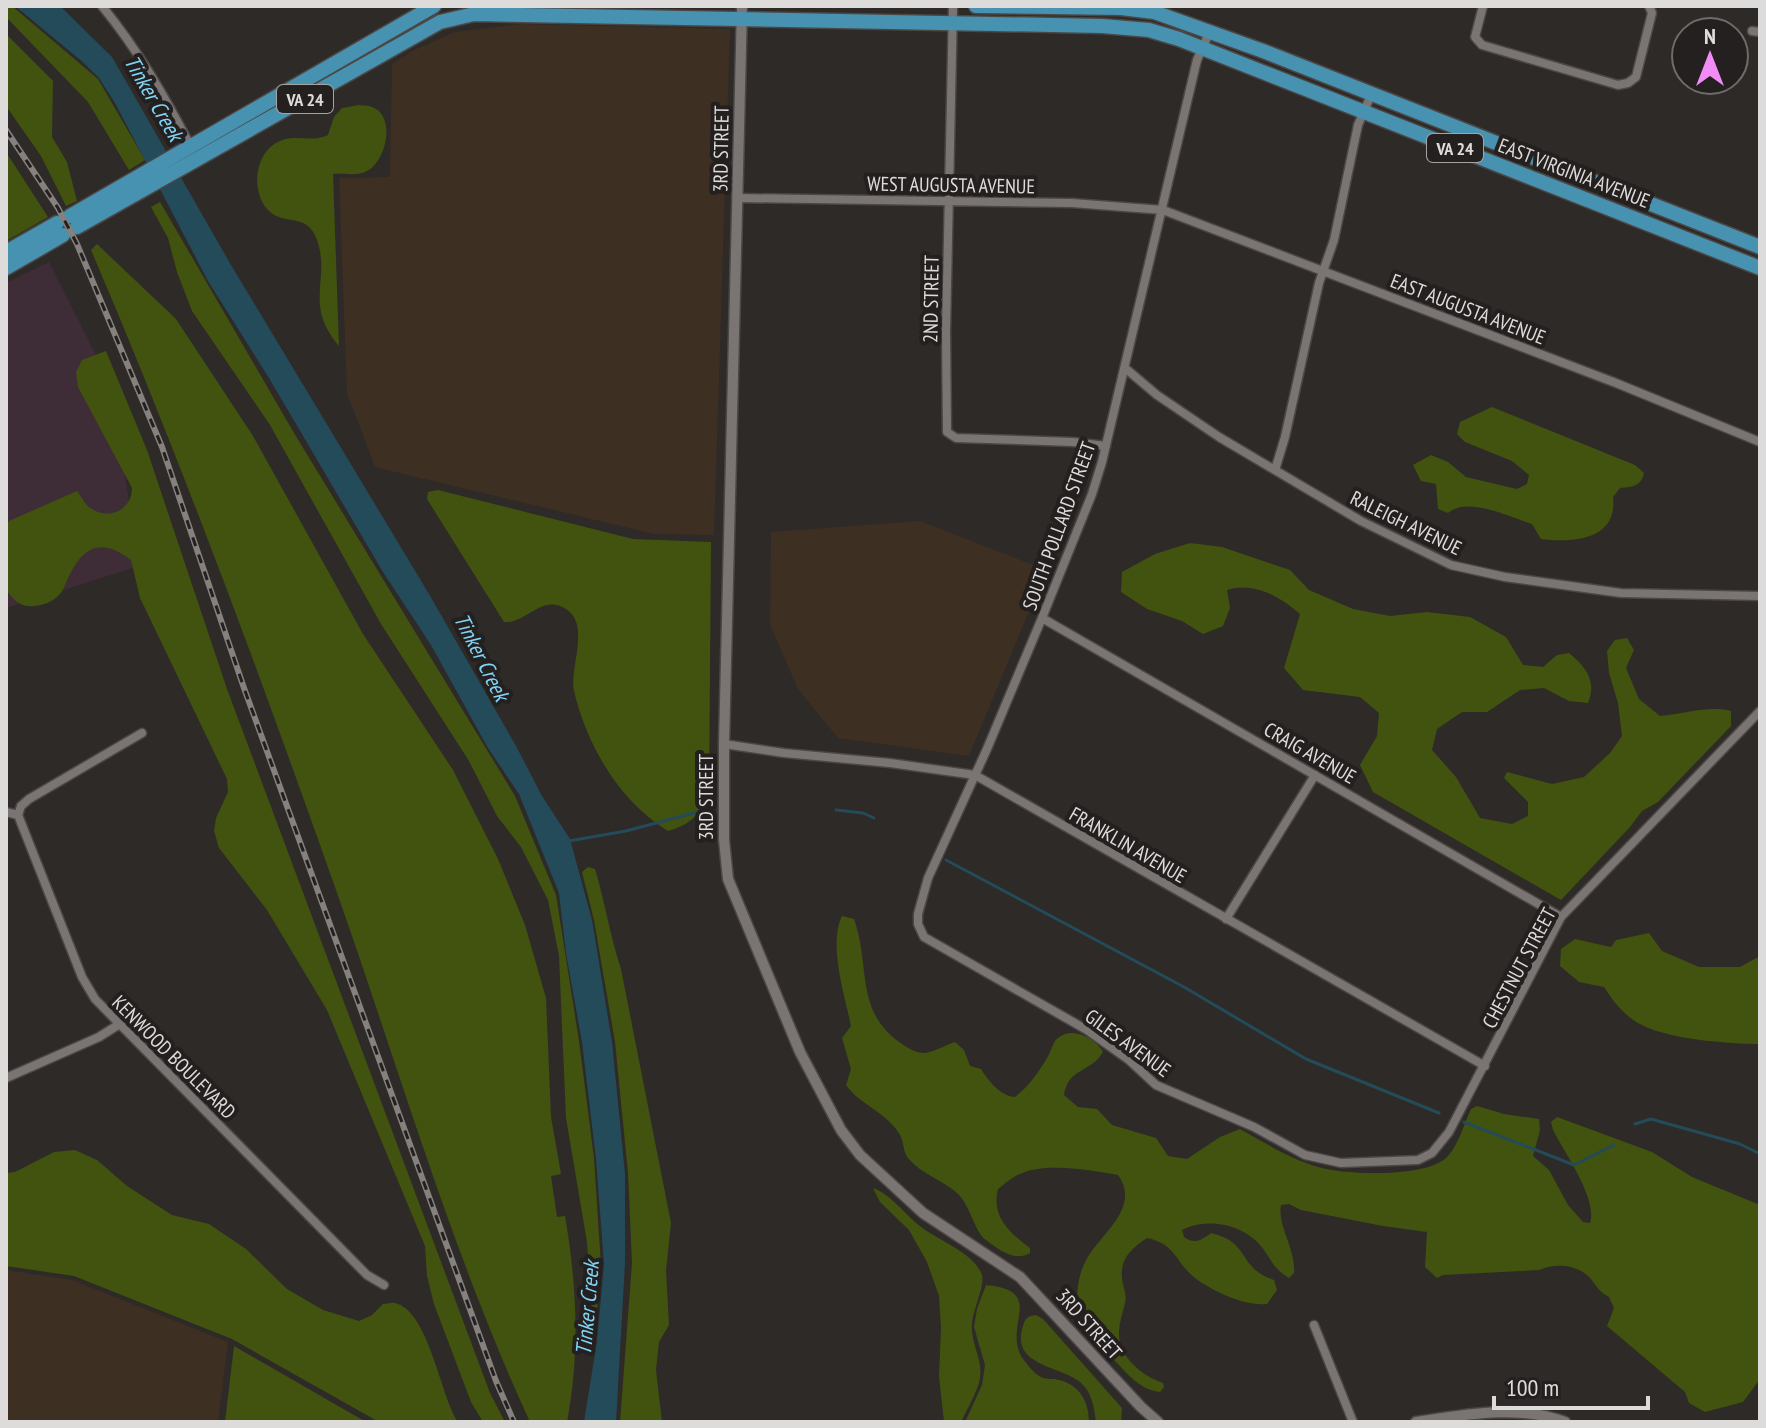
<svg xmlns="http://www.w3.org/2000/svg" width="1766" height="1428" font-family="'PT Sans Narrow',sans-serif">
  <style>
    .commercial { fill: #3e2d37 }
    .industrial { fill: #3e2f23 }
    .green { fill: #41530e }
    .water { fill: #244b5a }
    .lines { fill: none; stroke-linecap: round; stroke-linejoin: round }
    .stream { stroke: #244b5a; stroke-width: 3 }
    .minor-casing { stroke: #4a4745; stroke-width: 11 }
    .tertiary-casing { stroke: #4a4745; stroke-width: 13 }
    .primary-casing { stroke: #4a4745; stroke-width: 17 }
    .minor { stroke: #7a7573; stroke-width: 8 }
    .tertiary { stroke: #7a7573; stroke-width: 10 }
    .primary { stroke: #4791b1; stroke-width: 14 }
    .rail-casing { stroke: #84817f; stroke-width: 6 }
    .rail { stroke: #24201f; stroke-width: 3; stroke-dasharray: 9; stroke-linecap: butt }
    .labels { text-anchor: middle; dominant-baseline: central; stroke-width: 8; stroke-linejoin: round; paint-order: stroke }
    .shield { fill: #24201f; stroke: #a6a4a2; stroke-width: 2 }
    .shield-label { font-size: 18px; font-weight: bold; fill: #dedcda }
    .street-label { font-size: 20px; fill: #dedcda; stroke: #24201f }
    .water-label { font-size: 22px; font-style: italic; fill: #80d4f6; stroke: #24201f }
  </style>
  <rect width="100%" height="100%" fill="#2e2a28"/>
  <!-- commercial -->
  <path class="commercial" d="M49 262 111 385 139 566 6 608V283Z"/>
  <!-- industrial -->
  <path class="industrial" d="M521 24 730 29 714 535 654 534 375 467 347 393 339 178 390 177 392 64 412 51 455 32Z
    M920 521 1046 570 969 756 838 738 798 689 770 625 771 532Z
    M6 1270 72 1280 228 1342 218 1422H6Z"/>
  <!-- green -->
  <path class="green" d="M6 6H12L98 79 145 160 129 170 88 102 6 17Z
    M6 34 53 81 52 137 67 162 77 201 66 206 41 156 6 106Z
    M359 105C364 106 368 105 372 107 397 116 386 164 365 172 357 176 342 173 333 174L339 346C303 304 331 280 317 240 307 211 284 227 268 210 250 191 255 151 280 141 296 134 313 143 328 135L334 117 342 108Z
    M6 152 48 217 6 241Z
    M160 202 294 433 515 796 556 895 579 1041 594 1158 601 1266 594 1342 587 1242 566 1118 559 956 548 900 521 847 497 816 469 761 381 624 270 425 192 311 177 272 168 238 151 207Z
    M97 244 176 319 253 436 363 634 453 770 498 859 525 925 546 998 551 1117 561 1174 551 1176 557 1217 565 1216C577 1285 580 1353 567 1422H530C451 1251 399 1068 336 890 260 675 181 460 91 250Z
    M106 351 147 450 227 689 490 1393 505 1422H483L471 1402 434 1304 427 1276 425 1246 327 1010 267 910 219 848 214 831 216 818 228 792 227 779 140 598 131 560C104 540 86 543 70 574 66 581 64 591 58 596 52 602 43 605 35 606 23 608 14 601 8 592L6 527 9 521 77 491C81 496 85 504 89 507 108 522 132 510 132 488L78 387 76 372 82 360Z
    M1492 407 1635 465 1644 473C1641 486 1633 487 1620 488L1613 497C1618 540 1573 543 1541 539L1532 524C1510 517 1467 496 1448 513L1438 509 1436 484 1421 481 1413 465 1431 455 1448 462 1466 477 1517 489 1527 484 1529 475 1512 461 1465 442 1457 434 1460 422Z
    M438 490 633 539 711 542 709 798C697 817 689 825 668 831 620 802 587 746 574 691 569 668 591 625 566 609 542 593 526 624 504 622L427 499 428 492Z
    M1190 543 1222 547 1290 570 1309 590 1353 609 1390 616 1427 612 1470 617 1506 637 1523 665 1543 667 1557 655 1569 653C1586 667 1597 681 1588 703L1569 701 1544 688 1520 690 1487 712H1462L1437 729 1432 750 1456 777 1480 818 1512 824 1528 816V802L1504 778 1507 772 1552 784 1584 777 1610 753 1622 736 1618 703 1609 673 1607 651 1615 640 1627 638 1634 650 1626 668 1639 699 1660 716C1683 714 1709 705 1731 711V726L1658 802 1642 811 1630 827 1561 900 1373 792 1360 765 1377 736 1379 713 1360 697 1303 690 1284 668 1300 614C1281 597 1253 581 1227 590L1230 608 1223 626 1203 634 1182 621 1147 609 1121 592 1122 572 1155 554Z
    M588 867 595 869C605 902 610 936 621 969L671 1223 666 1270 669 1325 659 1342 656 1370 662 1422H620L632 1263 628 1173 615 1042 594 920 582 872Z
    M842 916 854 919C871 966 854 1012 902 1044 908 1048 918 1054 925 1053 934 1052 946 1045 955 1042L964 1050 970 1066 981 1069C989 1082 1001 1096 1015 1097 1029 1086 1038 1073 1047 1058 1050 1053 1052 1046 1055 1041 1069 1024 1093 1037 1103 1051 1094 1072 1068 1067 1064 1095L1078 1107 1097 1109 1112 1125 1156 1138 1168 1156 1187 1159 1220 1137 1240 1129C1265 1143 1290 1159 1318 1167 1345 1175 1424 1178 1446 1158 1458 1147 1464 1124 1471 1109L1477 1106 1504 1114 1539 1119 1540 1130 1533 1156 1549 1170 1568 1205 1583 1222 1590 1223C1598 1199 1564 1152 1553 1130L1551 1122 1557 1117 1652 1152 1692 1177 1760 1205V1379L1743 1402 1705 1412 1689 1403 1685 1392 1607 1326 1614 1308 1609 1297C1599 1292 1597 1286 1590 1278 1577 1264 1555 1263 1539 1270L1443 1275 1437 1278 1425 1267 1427 1232 1383 1226 1301 1210 1289 1204 1281 1205C1277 1226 1296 1249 1294 1273L1289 1278C1273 1268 1274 1264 1264 1250 1247 1225 1209 1216 1182 1230L1184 1237C1195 1245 1201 1240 1211 1233 1251 1242 1237 1268 1274 1280L1277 1290 1267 1304C1244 1306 1214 1292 1195 1278 1175 1262 1176 1244 1147 1238 1129 1250 1118 1261 1123 1284 1124 1290 1127 1296 1125 1303 1123 1313 1119 1322 1119 1334 1119 1357 1142 1376 1163 1383L1164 1387 1160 1392C1137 1389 1127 1372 1111 1357 1099 1346 1082 1330 1077 1314 1075 1309 1077 1301 1077 1295 1078 1280 1081 1268 1089 1255 1105 1231 1140 1206 1118 1175 1091 1170 1045 1162 1020 1174 1012 1177 1005 1184 998 1189 991 1217 1010 1233 1030 1248V1253C1015 1262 999 1250 986 1240 974 1231 971 1207 958 1194 943 1180 921 1174 908 1158 903 1152 904 1142 900 1135 888 1113 860 1105 846 1085L851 1069 842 1038 851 1026C845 996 828 945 842 916Z
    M1649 933 1662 951 1699 967H1740L1760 956V1044C1728 1044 1665 1039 1638 1023 1623 1014 1613 1001 1604 987L1579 982 1560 966 1561 949 1575 939 1611 947 1616 940Z
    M75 1150 97 1160 127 1186 172 1215 209 1224 246 1249 287 1289 323 1310 359 1321 372 1315 383 1304C387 1304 391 1302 395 1303 429 1311 440 1395 458 1422H379L232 1339 74 1276 6 1266V1173L15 1172 54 1152Z
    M873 1188C892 1195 904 1214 920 1226 938 1241 974 1252 982 1275 985 1285 973 1311 972 1323 970 1345 985 1361 979 1383 975 1396 967 1409 961 1422H944L939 1376 941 1328 939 1296 927 1262 909 1230 880 1202Z
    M986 1285C1048 1291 1001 1326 1023 1359 1028 1365 1034 1374 1041 1377 1046 1380 1054 1378 1059 1380 1080 1385 1089 1402 1089 1422H965L982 1385 985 1365 974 1327 977 1309Z
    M1036 1315 1043 1319 1122 1408 1121 1422H1096C1094 1407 1092 1392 1080 1382 1059 1365 1010 1366 1023 1326 1025 1318 1028 1316 1036 1315Z
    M234 1346 366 1422H225Z"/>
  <!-- water -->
  <path class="water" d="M15 6H60L112 57 231 265 429 594 516 746 542 796 570 839 592 920 612 1042 625 1174V1263L616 1422H584L597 1341 604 1264 596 1159 582 1042 566 953 559 893 519 794 488 748 431 645 383 572 269 378 208 281 115 103 99 78 84 63Z"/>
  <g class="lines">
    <!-- stream -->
    <path class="stream" d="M836 810 863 813 874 818
      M569 841 626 831 701 811
      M946 860 1184 987 1306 1059 1439 1113
      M1464 1122 1574 1165 1614 1145
      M1635 1124 1651 1119 1740 1144 1760 1154"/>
    <defs>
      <path id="minor" d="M102 6C138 50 165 97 191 147
        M953 6 946 331 947 432 956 438 1073 442 1106 446
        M1483 6 1475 37 1482 45 1618 85 1628 83 1636 77 1652 13 1649 6
        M1210 31 1197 60 1102 462 1092 494 1042 618 987 749 928 878 918 914V924L924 937 1087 1030 1129 1060 1156 1085 1254 1127 1305 1155 1341 1163 1418 1160 1432 1153 1449 1132 1561 917 1760 711
        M1752 31 1760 32
        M738 198 1072 203 1163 210 1616 383 1760 442
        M1125 368 1157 395 1219 437 1361 521 1451 565 1505 577 1621 593 1760 596
        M1275 470 1285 437 1319 283 1334 240 1358 125 1371 95
        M1042 618 1561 917
        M724 744 784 753 890 763 975 775 1485 1066
        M6 812 18 815 82 977 95 999 367 1275 384 1285
        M18 815 21 806 29 799 142 733
        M1226 919 1315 775
        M6 1078 99 1037 118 1025
        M1314 1325 1353 1422"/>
      <path id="tertiary" d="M742 6 724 744V840L728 879 800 1052 841 1130 860 1155 923 1213 1020 1277 1141 1407 1158 1422
        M1416 1422C1463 1415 1520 1404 1565 1422"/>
      <path id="primary" d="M976 6 1121 8 1154 12 1263 51 1760 247
        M70 216 434 6
        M77 227 440 22 474 14 1102 26 1149 30 1179 39 1760 268
        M6 252 57 223
        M6 268 63 235"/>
    </defs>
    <!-- minor casing -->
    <use href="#minor" class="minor-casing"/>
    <!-- tertiary casing -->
    <use href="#tertiary" class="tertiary-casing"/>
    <!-- primary casing -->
    <use href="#primary" class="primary-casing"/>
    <!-- minor -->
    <use href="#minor" class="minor"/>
    <!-- tertiary -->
    <use href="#tertiary" class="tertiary"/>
    <!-- primary -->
    <use href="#primary" class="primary"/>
    <defs>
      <path id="rail" d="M6 130 58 208 77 244 162 447 244 688 496 1381 514 1422"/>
    </defs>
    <!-- rail casing -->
    <use href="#rail" class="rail-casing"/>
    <!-- rail -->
    <use href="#rail" class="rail"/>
  </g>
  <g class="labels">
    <!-- shield labels -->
    <g class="shield">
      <rect x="277" y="85" width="56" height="28" rx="6"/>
      <rect x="1427" y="134" width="56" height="28" rx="6"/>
    </g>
    <g class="shield-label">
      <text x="305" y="99">VA 24</text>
      <text x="1455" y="148">VA 24</text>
    </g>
    <!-- street labels -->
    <g class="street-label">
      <text transform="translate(721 149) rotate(-89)">3RD STREET</text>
      <text transform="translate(1574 173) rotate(21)">EAST VIRGINIA AVENUE</text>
      <text transform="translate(951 185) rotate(1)">WEST AUGUSTA AVENUE</text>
      <text transform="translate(931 299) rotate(-89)">2ND STREET</text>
      <text transform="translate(1468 309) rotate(21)">EAST AUGUSTA AVENUE</text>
      <text transform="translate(1406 523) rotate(26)">RALEIGH AVENUE</text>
      <text transform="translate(1059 526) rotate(-70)">SOUTH POLLARD STREET</text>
      <text transform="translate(1310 753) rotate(30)">CRAIG AVENUE</text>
      <text transform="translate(706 797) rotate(-90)">3RD STREET</text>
      <text transform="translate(1128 845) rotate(30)">FRANKLIN AVENUE</text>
      <text transform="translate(1519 968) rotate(-62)">CHESTNUT STREET</text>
      <text transform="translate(1128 1043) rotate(36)">GILES AVENUE</text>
      <text transform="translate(174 1057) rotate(45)">KENWOOD BOULEVARD</text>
      <text transform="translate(1089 1324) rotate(48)">3RD STREET</text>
    </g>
    <!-- water labels -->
    <g class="water-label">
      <text transform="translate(154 98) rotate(60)">Tinker Creek</text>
      <text transform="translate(482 657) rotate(63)">Tinker Creek</text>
      <text transform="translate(587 1308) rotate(-85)">Tinker Creek</text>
    </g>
  </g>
  <!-- border -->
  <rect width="1766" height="1428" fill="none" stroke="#dedcda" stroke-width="16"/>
  <!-- north arrow -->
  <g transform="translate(1710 56)"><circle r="38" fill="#24201f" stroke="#6e6b6a" stroke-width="2"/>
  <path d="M0-6L14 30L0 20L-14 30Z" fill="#f18bf5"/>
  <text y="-12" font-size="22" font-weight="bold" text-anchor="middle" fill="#dedcda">N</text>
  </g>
  <!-- scale -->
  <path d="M1494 1396v12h154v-12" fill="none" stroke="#dedcda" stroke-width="4"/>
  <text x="1506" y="1396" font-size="24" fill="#dedcda" stroke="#24201f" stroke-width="6" paint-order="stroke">100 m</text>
</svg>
